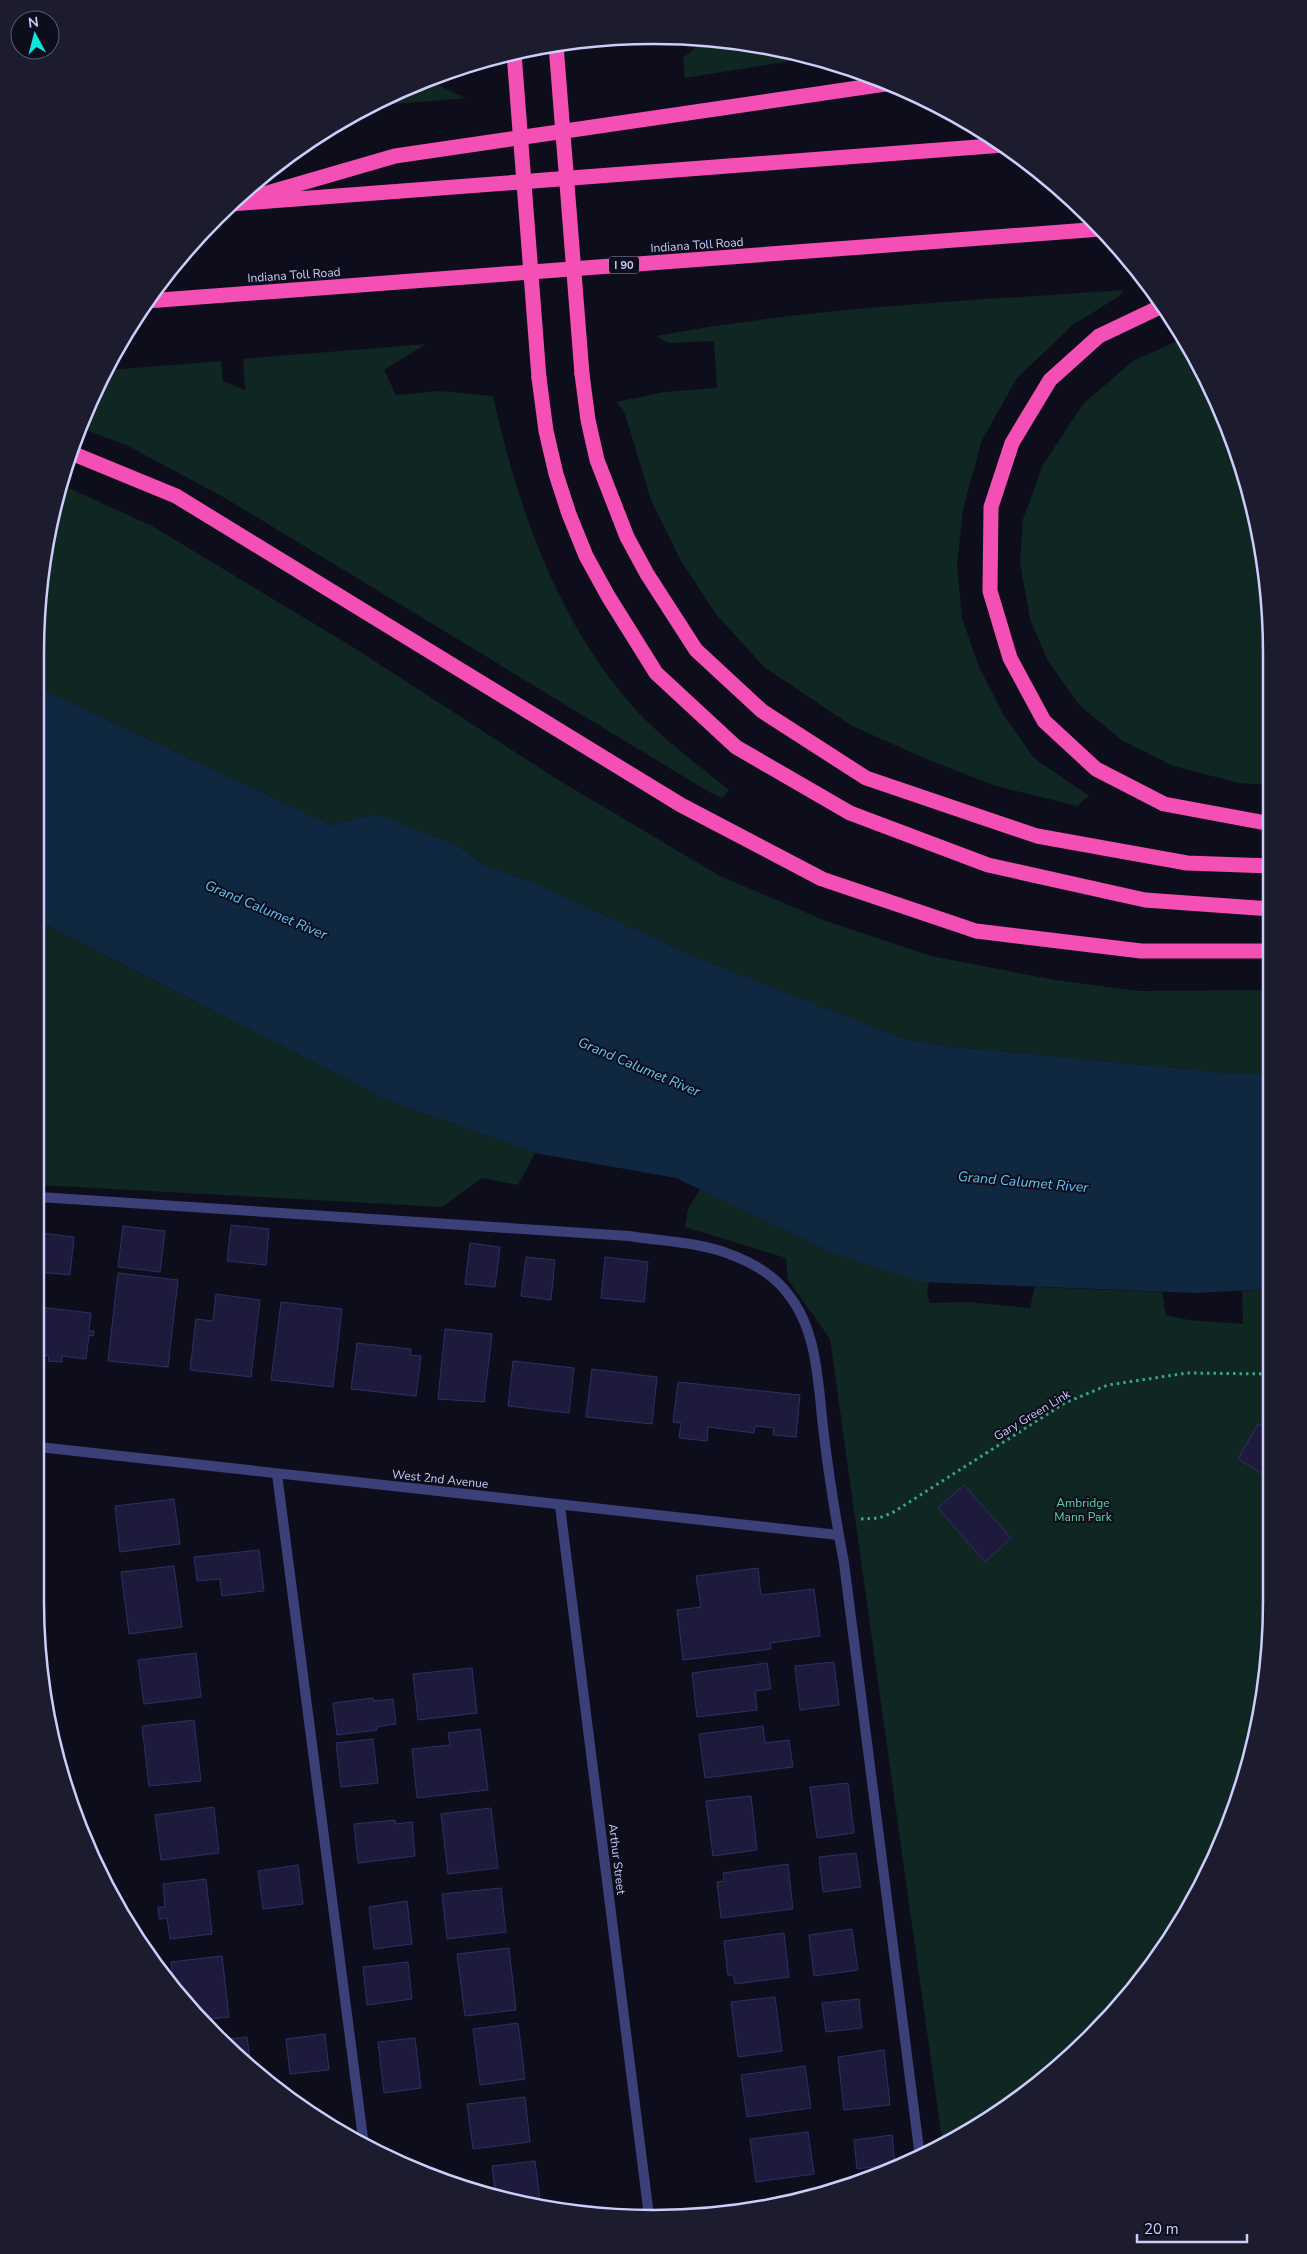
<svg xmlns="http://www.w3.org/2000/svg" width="1307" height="2254" font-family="'Nunito Sans',sans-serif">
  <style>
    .green { fill: #102622 }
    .water { fill: #0f283f }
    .building { fill: #1d1a3c; stroke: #312e66 }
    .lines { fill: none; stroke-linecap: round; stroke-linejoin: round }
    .path { stroke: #35a690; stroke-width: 3; stroke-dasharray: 2.5 4; stroke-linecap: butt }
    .lane { stroke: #3b4178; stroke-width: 10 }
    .street { stroke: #3b4178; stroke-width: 10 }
    .highway { stroke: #f34fb4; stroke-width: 15 }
    .highway-bridge { stroke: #f34fb4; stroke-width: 15 }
    .labels { text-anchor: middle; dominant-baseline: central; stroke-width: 4; stroke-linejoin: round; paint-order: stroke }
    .shield { fill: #0d0d1c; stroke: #9393b8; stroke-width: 1 }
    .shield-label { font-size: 11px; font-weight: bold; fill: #cccdfb }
    .street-label { font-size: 12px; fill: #cccdfb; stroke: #0d0d1c }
    .park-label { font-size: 12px; fill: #5ed5a7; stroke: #0d0d1c }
    .water-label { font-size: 14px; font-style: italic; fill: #61c4f4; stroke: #0d0d1c }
    .rim { fill: none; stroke: #cccdfb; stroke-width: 2.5 }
  </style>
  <rect width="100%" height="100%" fill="#0d0d1c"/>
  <!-- green -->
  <path class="green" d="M701 40 774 47 810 58 685 78 683 58 701 43Z
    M426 79 465 98 372 106 394 94C405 99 409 100 417 90L418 82Z
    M1124 290 1118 297 1074 324 1017 378 982 440 963 509 957 565 962 618 979 667 1003 714 1034 758 1089 796 1077 806 996 786 931 761 852 726 764 667 716 614 681 561 651 500 625 414 617 402 664 392 717 388 714 341 669 343 656 336C810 307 968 301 1124 290Z
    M1184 338 1189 344 1239 455 1271 613V785L1239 783 1173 766 1123 741 1079 705 1048 661 1030 619 1020 562 1023 519 1043 465 1083 404 1133 361Z
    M426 344 384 370 396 395 440 391 493 396C517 504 555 616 629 702 657 735 695 762 729 790L722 798 709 792 225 498 128 446 81 428 109 370 221 361 223 381 245 390 243 359Z
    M62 485 152 526 356 649 555 778 720 876 826 921 931 956 1055 980 1139 991 1271 990V1074L1227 1073 944 1046 901 1038 691 955 539 885 483 865 455 844 375 814 331 825 37 687 36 613Z
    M37 920 387 1100 535 1153 518 1185 482 1178 442 1207 38 1185Z
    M700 1189 832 1253 929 1283 927 1293 930 1303 967 1302 1030 1308 1035 1287 1162 1292 1166 1315 1189 1320 1243 1324 1242 1291 1271 1289V1641L1239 1800 1168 1944 1061 2066 963 2136 943 2146 830 1339 788 1280 786 1258 685 1227 688 1209Z"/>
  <!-- water -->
  <path class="water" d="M37 687 331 825 375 814 455 844 483 865 539 885 691 955 901 1038 944 1046 1227 1073 1271 1074V1289L1195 1293 923 1282 832 1253 676 1178 535 1153 387 1100 37 920Z"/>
  <!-- building -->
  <path class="building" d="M231 1225 269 1229 266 1265 227 1261Z
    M123 1226 165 1231 160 1272 118 1267Z
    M41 1233 74 1237 70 1275 39 1272Z
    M470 1243 500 1247 495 1287 465 1284Z
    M526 1257 555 1260 551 1300 521 1296Z
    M605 1257 648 1262 644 1302 601 1298Z
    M118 1273 178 1280 168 1367 108 1361Z
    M216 1294 260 1300 251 1377 190 1370 196 1319 213 1321Z
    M281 1302 342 1309 333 1387 271 1380Z
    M39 1307 91 1313 89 1331H94L93 1336 89 1335 86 1359 62 1356V1362L48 1361 49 1356 39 1355Z
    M445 1329 492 1334 484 1402 438 1399Z
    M357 1343 411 1349 410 1355 421 1356 416 1396 351 1389Z
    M513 1361 574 1368 569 1413 508 1406Z
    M592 1369 657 1377 652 1424 586 1417Z
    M678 1382 800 1395 796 1437 773 1435 774 1428 755 1426 754 1433 708 1427 707 1441 679 1438 681 1423 673 1422Z
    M1258 1424 1271 1432V1466L1265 1475 1238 1459Z
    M964 1485 1011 1538 985 1562 938 1508Z
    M174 1499 180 1544 120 1552 115 1506Z
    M259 1550 264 1591 222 1596 220 1579 197 1581 194 1557Z
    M174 1566 182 1627 129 1634 121 1572Z
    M758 1568 761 1595 814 1589 820 1636 770 1643 771 1649 683 1660 677 1610 701 1607 696 1576Z
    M196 1653 201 1697 144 1704 138 1660Z
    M834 1662 839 1705 800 1710 795 1666Z
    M767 1663 771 1689 755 1691 757 1710 697 1717 692 1673Z
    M472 1668 477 1713 418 1720 413 1674Z
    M373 1698 374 1701 393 1699 396 1724 376 1727 377 1730 337 1735 333 1703Z
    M194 1720 201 1781 149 1786 142 1726Z
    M763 1726 765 1743 789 1740 793 1767 705 1778 699 1734Z
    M480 1729 488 1790 417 1798 412 1749 450 1745 448 1733Z
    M373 1739 378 1783 341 1787 336 1743Z
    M848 1783 854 1833 817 1838 810 1787Z
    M751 1796 757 1850 713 1856 706 1801Z
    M214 1807 219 1853 161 1860 155 1815Z
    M491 1808 498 1868 448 1874 441 1814Z
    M395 1820 396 1824 412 1822 415 1856 358 1863 354 1824Z
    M856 1853 861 1887 823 1892 819 1857Z
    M788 1864 793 1909 721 1918 717 1882 724 1881 723 1873Z
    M298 1865 303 1904 263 1909 258 1871Z
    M206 1879 212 1934 170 1939 167 1918 159 1919 158 1907H165L163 1884Z
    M501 1888 506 1932 447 1939 442 1894Z
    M407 1901 412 1944 374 1949 369 1907Z
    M852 1929 858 1970 814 1976 809 1935Z
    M784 1933 789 1977 735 1984 733 1975H728L724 1941Z
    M509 1948 516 2010 465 2016 457 1954Z
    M222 1956 229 2017 201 2020 175 1991 171 1962Z
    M408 1962 412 1999 367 2005 363 1967Z
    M775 1997 782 2051 738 2057 731 2002Z
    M859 1999 862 2028 826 2032 822 2003Z
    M518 2023 525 2079 480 2085 473 2029Z
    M325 2034 329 2070 290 2074 286 2039Z
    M247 2037 251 2066 219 2040Z
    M415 2038 421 2088 384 2093 378 2042Z
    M884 2050 890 2105 844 2110 838 2057Z
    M805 2066 811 2108 747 2117 741 2075Z
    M525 2097 530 2142 473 2149 467 2104Z
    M808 2132 814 2174 756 2182 750 2139Z
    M892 2135 895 2164 857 2169 854 2140Z
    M535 2161 541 2207 496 2198 492 2166Z"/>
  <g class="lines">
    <!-- path -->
    <path class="path" d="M861 1519 879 1518 892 1513 1065 1403 1108 1385 1187 1373 1271 1374"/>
    <!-- lane -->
    <path class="lane" d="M39 1197 629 1236C660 1241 700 1242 729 1254 751 1262 774 1275 788 1294 819 1332 818 1389 824 1435 829 1478 836 1520 844 1563L920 2157
      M277 1474 364 2146"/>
    <!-- street -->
    <path class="street" d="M39 1447 838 1535
      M560 1506 649 2216"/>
    <!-- highway -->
    <path class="highway" d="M257 196 395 156 892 83
      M231 204 1004 145
      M147 301 1101 229
      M1160 307 1099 336 1050 380 1012 443 991 507 990 591 1010 658 1044 721 1096 769 1164 804 1271 824
      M582 374 588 420 597 460 627 537 647 574 696 650 762 711 866 778 1037 836 1187 863 1271 866
      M539 378 546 431 556 474 569 514 586 556 608 596 656 673 736 747 850 813 988 865 1145 900 1271 909
      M69 452 176 496 681 805 822 879 976 931 1141 951H1271"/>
    <!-- highway-bridge -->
    <path class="highway-bridge" d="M556 45 582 374
      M514 53 539 378"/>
  </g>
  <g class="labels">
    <!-- shield labels -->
    <rect class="shield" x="609" y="256.5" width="30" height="17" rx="4"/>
    <g class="shield-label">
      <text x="624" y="265">I 90</text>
    </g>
    <!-- street labels -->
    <g class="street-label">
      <text transform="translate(697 245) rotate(-4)">Indiana Toll Road</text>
      <text transform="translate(294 275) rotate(-4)">Indiana Toll Road</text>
      <text transform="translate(1032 1415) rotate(-31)">Gary Green Link</text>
      <text transform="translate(440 1479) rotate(6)">West 2nd Avenue</text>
      <text transform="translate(617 1859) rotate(83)">Arthur Street</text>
    </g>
    <!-- park labels -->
    <g class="park-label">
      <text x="1083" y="1503">Ambridge<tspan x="1083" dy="14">Mann Park</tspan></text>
    </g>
    <!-- water labels -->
    <g class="water-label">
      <text transform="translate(266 910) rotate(23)">Grand Calumet River</text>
      <text transform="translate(639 1067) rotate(23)">Grand Calumet River</text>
      <text transform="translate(1023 1182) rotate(5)">Grand Calumet River</text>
    </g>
  </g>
  <!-- crop -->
  <path d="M0 0H1307V2254H0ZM653 44H654A609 609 0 0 1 1263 653V1601A609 609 0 0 1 654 2210H653A609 609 0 0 1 44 1601V653A609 609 0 0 1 653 44Z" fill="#1c1c2e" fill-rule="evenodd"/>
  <path class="rim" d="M653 44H654A609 609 0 0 1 1263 653V1601A609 609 0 0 1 654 2210H653A609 609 0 0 1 44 1601V653A609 609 0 0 1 653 44Z"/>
  <!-- north arrow -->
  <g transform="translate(35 35) rotate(353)"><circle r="24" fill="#0d0d1c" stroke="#595a75"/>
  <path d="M0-4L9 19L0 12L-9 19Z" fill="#10e4dc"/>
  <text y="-8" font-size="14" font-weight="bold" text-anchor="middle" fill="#cccdfb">N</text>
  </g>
  <!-- scale -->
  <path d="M1137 2234v8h110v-8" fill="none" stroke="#cccdfb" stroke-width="2.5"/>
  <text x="1144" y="2234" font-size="15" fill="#cccdfb" stroke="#0d0d1c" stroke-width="4" paint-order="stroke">20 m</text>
</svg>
